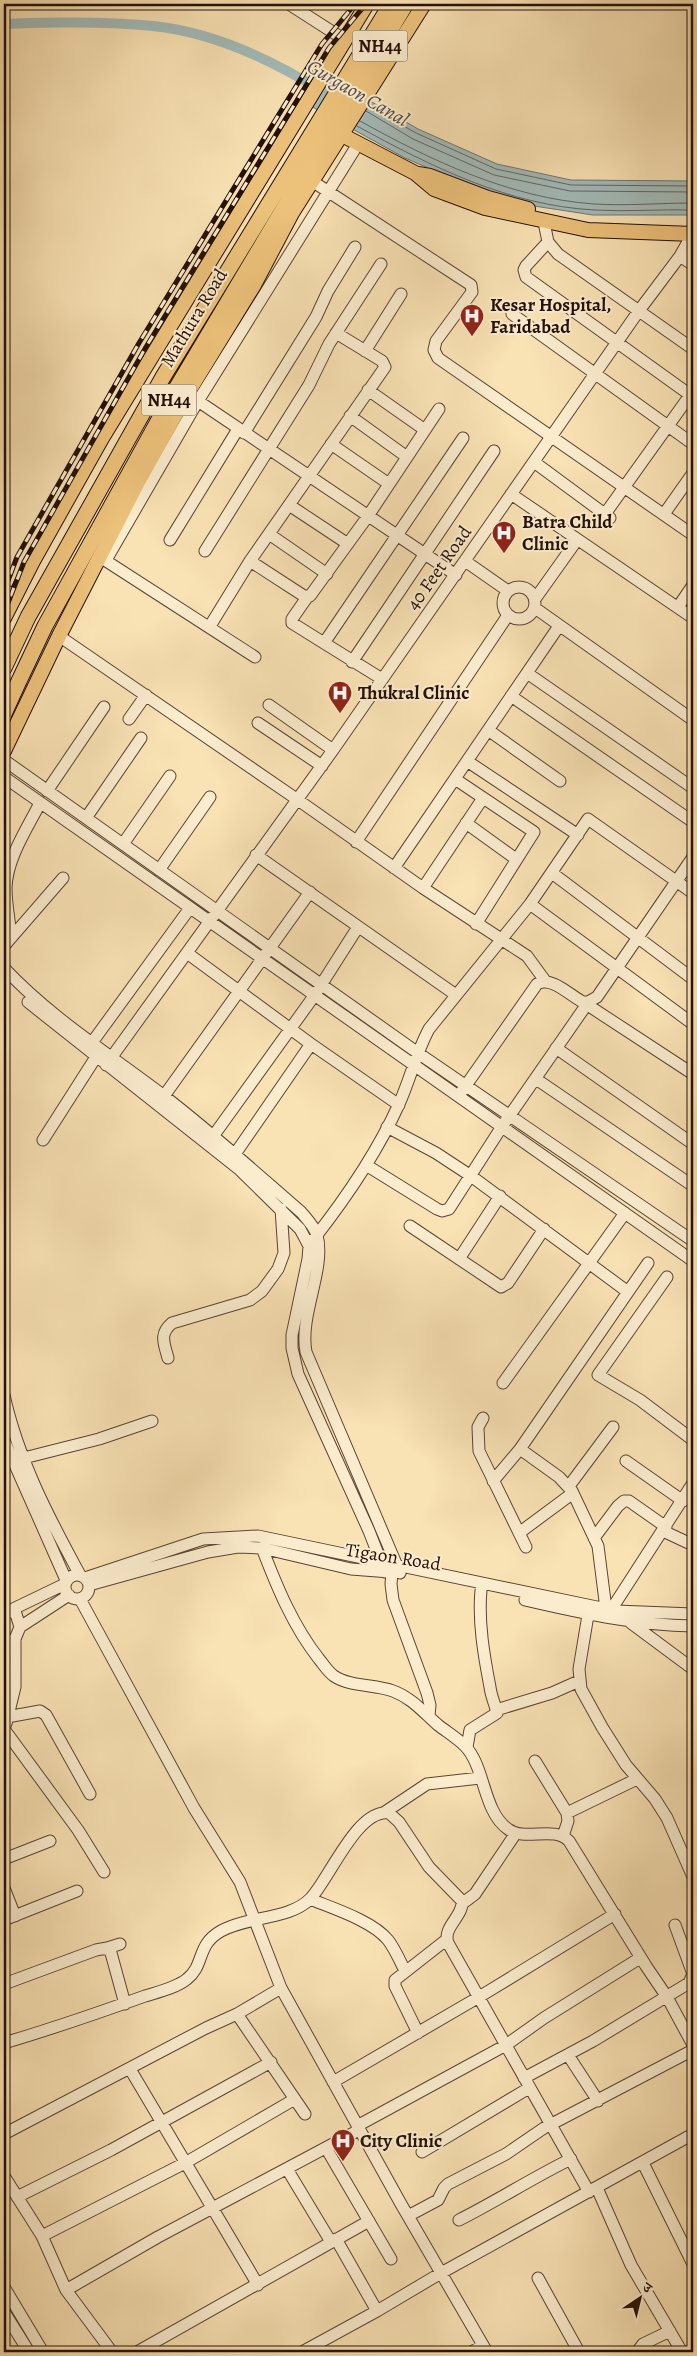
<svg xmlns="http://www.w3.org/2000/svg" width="697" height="2356" font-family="Alegreya,'Noto Serif Devanagari',serif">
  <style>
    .water { fill: #a3bbb9; stroke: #707773 }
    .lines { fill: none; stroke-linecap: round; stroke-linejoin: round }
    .shore { stroke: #646661; stroke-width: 1 }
    .canal { stroke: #a3bbb9; stroke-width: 10 }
    .minor-casing { stroke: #594434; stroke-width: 13 }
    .major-casing { stroke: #241009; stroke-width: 16 }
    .highway-casing { stroke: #241009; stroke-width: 17 }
    .minor { stroke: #fbecce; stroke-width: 11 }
    .major { stroke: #ecc17a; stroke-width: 14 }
    .highway { stroke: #ecc17a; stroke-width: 15 }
    .rail-casing { stroke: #241009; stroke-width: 5 }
    .rail { stroke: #fbecce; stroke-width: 3; stroke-dasharray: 9; stroke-linecap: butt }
    .highway-bridge-casing { stroke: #241009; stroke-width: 17; stroke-linecap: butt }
    .highway-bridge { stroke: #ecc17a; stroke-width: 15 }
    .labels { text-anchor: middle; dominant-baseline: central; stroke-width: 4; stroke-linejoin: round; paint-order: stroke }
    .shield { fill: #fbecce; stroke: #645244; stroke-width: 1 }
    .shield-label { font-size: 18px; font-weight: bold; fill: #241009 }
    .poi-label { font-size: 19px; font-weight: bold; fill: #241009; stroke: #fbecce; text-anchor: start }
    .street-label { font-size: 19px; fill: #241009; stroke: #fbecce }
    .water-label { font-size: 20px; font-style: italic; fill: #504c47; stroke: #fbecce }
  </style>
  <rect width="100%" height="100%" fill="#f9e2b4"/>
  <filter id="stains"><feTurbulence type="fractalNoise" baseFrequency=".004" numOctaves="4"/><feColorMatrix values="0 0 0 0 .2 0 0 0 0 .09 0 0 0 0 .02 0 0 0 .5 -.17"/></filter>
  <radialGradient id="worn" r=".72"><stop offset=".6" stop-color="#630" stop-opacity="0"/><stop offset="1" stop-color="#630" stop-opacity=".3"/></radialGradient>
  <!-- water -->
  <path class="water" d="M324 74 418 129 497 164 571 180 693 181V215H593L534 206 479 190 405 158 307 104Z"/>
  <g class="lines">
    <!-- shore -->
    <path class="shore" d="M369 106 416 133 496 169 571 185 693 186
      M366 111 413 139 494 175 570 191 693 192
      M360 121C432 161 510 198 594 204 627 206 660 203 693 203
      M357 126C430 166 510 206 595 210 627 212 660 209 693 210"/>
    <!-- canal -->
    <path class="canal" d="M4 24C53 22 104 21 153 26 212 32 270 59 320 90"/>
    <defs>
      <path id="minor" d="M289 4 345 40
        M312 181 471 285 472 292 436 341 434 350 438 358 693 535
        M544 222 548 242 558 254 693 349
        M548 242 526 266 524 270 526 277 693 397
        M680 256 693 265
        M512 314 693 444
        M365 351 401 294
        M368 390 425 430
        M192 397 456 575
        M350 416 407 457
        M244 433 316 317 328 291 355 247
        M331 444 389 484
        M534 462 610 518
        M511 494 693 618
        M289 505 348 544
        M605 514 693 391
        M664 514 693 473
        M269 534 327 574
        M170 540 238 429
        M205 551 309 385 329 344 381 264
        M100 557 255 657
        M106 560 198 401 358 144
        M250 561 304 596H310L368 516 439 409
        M465 561 508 591
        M503 603a16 16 0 1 1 32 0a16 16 0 1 1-32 0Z
        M4 589 14 596
        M308 596 292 619V623L324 643
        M535 599 577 540
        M678 607 693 585
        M535 608 693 720
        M210 626 250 561 385 367 382 361 336 333
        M59 636 298 800 423 888 527 956 546 982
        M352 662 494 451
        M527 673 693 788
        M382 679 324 643 463 438
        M511 696 693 822
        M269 705 333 750
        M129 719 146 695
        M258 723 322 766
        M488 730 560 781
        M4 760 418 1053 693 1241
        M467 761 578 835
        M4 777 693 1261
        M455 779 534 832 476 924
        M47 791 104 707
        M86 818 141 738
        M466 823 516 859
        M356 842 508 615
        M123 844 170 776
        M256 855 456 995
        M394 868 559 626
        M159 870 210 797
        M552 873 693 979
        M423 888 483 798
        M530 904 693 1024
        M11 938C10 922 6 905 6 888 7 858 27 829 40 803
        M4 946 63 878
        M187 953 311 1044 399 1105
        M4 968C51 1018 109 1054 164 1096 212 1133 256 1173 301 1212 307 1219 314 1226 317 1235 326 1269 299 1315 306 1352L400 1573
        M28 1002 240 1170 300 1229 309 1246 308 1259 292 1335V1348L298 1374 369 1531 385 1572
        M583 1002 693 1074
        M88 1048 190 908
        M556 1048 693 1144
        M106 1065 333 750 638 312 680 256 693 233
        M536 1079 693 1186
        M462 1091 537 984C552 976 569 995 583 1002H588L597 997 693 857
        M164 1096 310 892
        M387 1127 436 1153 471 1176 628 1292
        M214 1135 314 996 358 927
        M43 1140 96 1057
        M235 1154 311 1044
        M366 1165 437 1209 442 1211 449 1209 501 1128 587 1004
        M410 1226 501 1287 508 1283 544 1229
        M313 1240C346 1198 377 1153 399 1104 410 1080 416 1053 429 1029L530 904 588 819 693 893
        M459 1259 500 1196
        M667 1277 598 1375 640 1400 693 1440
        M168 1358C164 1343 159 1334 172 1323L250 1300 262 1291 278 1269 284 1253 281 1209
        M503 1383 625 1213
        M4 1395C18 1459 49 1518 80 1575
        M483 1418 478 1427 479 1451 526 1547
        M4 1440 66 1580
        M520 1449 559 1477 572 1491 598 1546 606 1609
        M626 1461 683 1501
        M4 1463 99 1439 152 1421
        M493 1481 520 1449 648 1263
        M569 1486 613 1427
        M663 1531 693 1545
        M519 1533 573 1493
        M594 1538 618 1506 624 1501H629L666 1527
        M262 1548C277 1587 293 1626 319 1659 324 1665 328 1672 334 1676 350 1687 375 1684 393 1691 412 1698 423 1712 438 1725 447 1732 457 1738 465 1746 485 1766 483 1812 508 1829 525 1842 554 1825 569 1841L646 1966 667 1997 693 2045
        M392 1573 391 1584 393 1600 427 1693 430 1705 429 1716
        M65 1587a12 12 0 1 1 24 0a12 12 0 1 1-24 0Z
        M85 1578 203 1539 258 1536 616 1611 693 1614
        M89 1585 208 1552 238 1547 262 1548 351 1569 390 1572
        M80 1599 194 1808 240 1882 281 1988 401 2204 487 2352
        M525 1600C581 1613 636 1625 693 1626
        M11 1610 65 1584
        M611 1610 693 1483
        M588 1615 579 1669 581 1689 602 1727 626 1765 655 1799 667 1818 693 1877
        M631 1623 693 1669
        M20 1627 69 1595
        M4 1643 15 1639 20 1627 16 1614 5 1609
        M4 1649 6 1656 4 1687
        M496 1710 552 1693 579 1681
        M7 1717 40 1711 46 1715 90 1794
        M6 1724 15 1687V1639
        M4 1729 78 1830 104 1872
        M467 1747 470 1730 497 1713C495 1704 491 1696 490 1687 484 1656 478 1622 481 1590
        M535 1761 567 1813 568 1821 563 1836
        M385 1812 427 1784 480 1778
        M567 1813 637 1779
        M4 1859 50 1841
        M4 1888 15 1916
        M310 1899C332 1908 373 1921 388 1940 395 1949 400 1961 405 1971
        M463 1903 475 1894 516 1833
        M4 1920 77 1891
        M107 1948 120 1944
        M4 1984 96 1950 107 1948 111 1953 125 2004
        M281 1988 237 2014 305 2114
        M418 2033 395 1986V1980L446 1940
        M4 2043C51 2029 98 2013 145 1996 158 1992 176 1988 187 1979 205 1965 196 1945 221 1931 248 1916 289 1920 310 1899 329 1880 357 1808 389 1813L399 1822 429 1867 462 1901C464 1916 442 1927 448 1943L589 2192
        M568 2055 598 2101
        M130 2069 258 2285
        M524 2078 593 2041 689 1983 693 1974 675 1925
        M333 2082 479 1997 615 1914
        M357 2126 506 2045 544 2018 640 1958
        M4 2134 206 2028 237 2014
        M326 2148 391 2259
        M422 2152 529 2088
        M643 2163 693 2264
        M287 2169 331 2242
        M4 2176 42 2236 66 2290 112 2352
        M597 2188 631 2265 682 2352
        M17 2197 111 2150 271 2062
        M408 2216 438 2200 444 2188 448 2184 506 2154 544 2128 693 2050
        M459 2220C497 2201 532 2178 571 2159
        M42 2236 185 2163 295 2099
        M336 2239 377 2311
        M538 2278 579 2352
        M4 2287 43 2352
        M66 2290 158 2237 359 2130
        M4 2312 29 2352
        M137 2352 369 2221
        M302 2352 377 2311 441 2273 693 2134
        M471 2352 483 2346
        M637 2352 643 2344 670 2331"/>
      <path id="major" d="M342 135 415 173 434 189 485 208 588 230 693 234
        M418 174 430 176 488 198 528 209
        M4 618 33 561 102 438 367 4
        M4 751 59 636 138 482 187 394 254 285 292 213 424 4"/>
      <path id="highway" d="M4 668 28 617 163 377 391 4
        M19 681 45 626 177 387 406 4"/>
    </defs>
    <!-- minor casing -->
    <use href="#minor" class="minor-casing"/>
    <!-- major casing -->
    <use href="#major" class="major-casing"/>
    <!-- highway casing -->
    <use href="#highway" class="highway-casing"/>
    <!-- minor -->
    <use href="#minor" class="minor"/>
    <!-- major -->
    <use href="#major" class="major"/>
    <!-- highway -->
    <use href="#highway" class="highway"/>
    <defs>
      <path id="rail" d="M4 591 17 557 139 343 322 44 355 4
        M4 613 24 562 146 347 329 48 366 4"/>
    </defs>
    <!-- rail casing -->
    <use href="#rail" class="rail-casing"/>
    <!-- rail -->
    <use href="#rail" class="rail"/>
    <defs>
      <path id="highway-bridge" d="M4 714 19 681"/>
    </defs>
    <!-- highway-bridge casing -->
    <use href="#highway-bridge" class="highway-bridge-casing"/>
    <!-- highway-bridge -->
    <use href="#highway-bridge" class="highway-bridge"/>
  </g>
  <!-- icons -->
  <defs>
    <symbol id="hospital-pin" viewBox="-11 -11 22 30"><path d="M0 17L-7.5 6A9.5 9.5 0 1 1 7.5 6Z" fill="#8f2418" stroke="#fbecce"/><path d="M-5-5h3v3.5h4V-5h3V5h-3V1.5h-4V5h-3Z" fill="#fff"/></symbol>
  </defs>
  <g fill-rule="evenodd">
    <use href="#hospital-pin" x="458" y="302" width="28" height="38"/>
    <use href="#hospital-pin" x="490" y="519" width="28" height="38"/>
    <use href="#hospital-pin" x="326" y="679" width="28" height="38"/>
    <use href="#hospital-pin" x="329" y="2127" width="28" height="38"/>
  </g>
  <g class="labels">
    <!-- shield labels -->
    <g class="shield">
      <rect x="352.5" y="30.5" width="55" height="31" rx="4"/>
      <rect x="141.5" y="384.5" width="55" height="31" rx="4"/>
    </g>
    <g class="shield-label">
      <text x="380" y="46">NH44</text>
      <text x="169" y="400">NH44</text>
    </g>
    <!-- poi labels -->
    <g class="poi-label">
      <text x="490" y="305">Kesar Hospital,<tspan x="490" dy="22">Faridabad</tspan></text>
      <text x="522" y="522">Batra Child<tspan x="522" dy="22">Clinic</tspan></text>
      <text x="358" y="693">Thukral Clinic</text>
      <text x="360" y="2141">City Clinic</text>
    </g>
    <!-- street labels -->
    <g class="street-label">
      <text transform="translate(194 318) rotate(-59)">Mathura Road</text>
      <text transform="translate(439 568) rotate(-55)">40 Feet Road</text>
      <text transform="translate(393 1557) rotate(9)">Tigaon Road</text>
    </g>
    <!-- water labels -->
    <g class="water-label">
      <text transform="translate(358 93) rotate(30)">Gurgaon Canal</text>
    </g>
  </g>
  <!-- margin -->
  <rect width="697" height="2356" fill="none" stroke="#f9e2b4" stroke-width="20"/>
  <rect x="5" y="5" width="687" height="2346" fill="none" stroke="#241009" stroke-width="2.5"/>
  <rect x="10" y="10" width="677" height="2336" fill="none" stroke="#241009"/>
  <!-- north arrow -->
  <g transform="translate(640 2298) rotate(35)" stroke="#fbecce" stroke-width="4" paint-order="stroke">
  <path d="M0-4L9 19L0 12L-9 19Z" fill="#241009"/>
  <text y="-8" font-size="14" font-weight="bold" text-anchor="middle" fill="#241009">उ</text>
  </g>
  <rect width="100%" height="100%" filter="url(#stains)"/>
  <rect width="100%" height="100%" fill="url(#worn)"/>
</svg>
